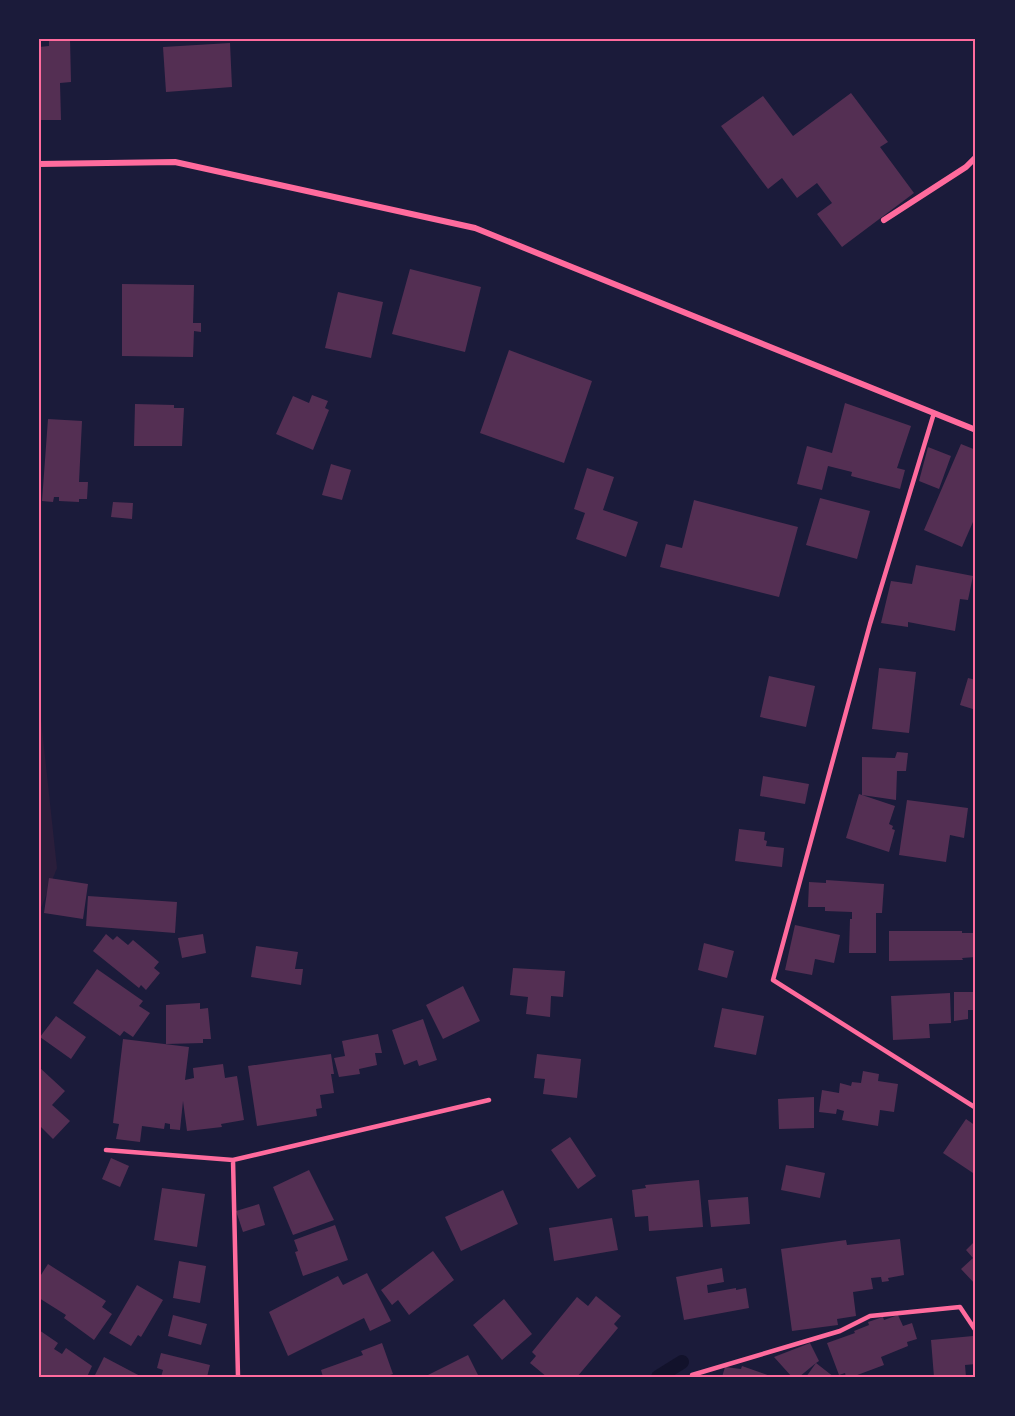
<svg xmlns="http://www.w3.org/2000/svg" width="1015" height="1416" font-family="'Playfair Display',serif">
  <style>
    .green { fill: #2a1e3b }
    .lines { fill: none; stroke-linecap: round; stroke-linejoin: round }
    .stream { stroke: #12122b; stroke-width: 14 }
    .building { fill: #542f53 }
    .service { stroke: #ff6b9d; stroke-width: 4.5 }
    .minor { stroke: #ff6b9d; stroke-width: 6 }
    .neatline { fill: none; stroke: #ff6b9d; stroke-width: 2 }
  </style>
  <rect width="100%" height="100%" fill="#1b1b3a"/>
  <!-- green -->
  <path class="green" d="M39 701 57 868 39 913Z"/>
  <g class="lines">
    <!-- stream -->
    <path class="stream" d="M658 1377 682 1362"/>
  </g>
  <!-- building -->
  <path class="building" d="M49 39H70L71 82 60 83 61 120H39V47L49 46Z
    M230 43 232 87 166 92 163 47Z
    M851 93 888 142 880 147 914 193 842 247 817 214 832 203 817 183 797 198 782 178 768 189 721 126 763 96 793 136Z
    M410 269 481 287 465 352 392 334Z
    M122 284 194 285 193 323H201V332L194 331 193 357 122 356Z
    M338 292 383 302 371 358 325 348Z
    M509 350 592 381 564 463 480 433Z
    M312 395 328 401 325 408 329 410 313 450 276 434 293 396 309 403Z
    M845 403 911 426 897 468 905 470 900 489 851 476 852 472 828 466 822 490 797 484 807 446 832 453Z
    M135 404 174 405V408H184L182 446H134Z
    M48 419 82 421 79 482H88L87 499H79V502L59 501V497H54L53 502 42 501Z
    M961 444 976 450V515L962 547 924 530Z
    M928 447 951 456 939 489 919 481Z
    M331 464 351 470 342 500 322 495Z
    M587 468 614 477 603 510 638 522 626 557 576 539 585 513 574 509Z
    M820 498 870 511 857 559 806 545Z
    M694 500 798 527 779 597 660 567 666 544 682 548Z
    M113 502 133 503 132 519 111 517Z
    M916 565 973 576 968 600 960 599 955 631 908 622V627L881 623 891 581 912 584Z
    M879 668 916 672 909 733 872 729Z
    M769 676 815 686 806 727 760 717Z
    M968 678 976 680V710L960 705Z
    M897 752 908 753 906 771H897L896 800 862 795 895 806 889 824 893 826 892 829 895 830 889 852 846 838 859 794 862 795V757L895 758Z
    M763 776 809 784 805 804 760 796Z
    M907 800 968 808 964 838 950 835 946 862 899 855Z
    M739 829 765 832 764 840 767 841 766 846 784 848 782 867 735 861Z
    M49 878 88 884 83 919 44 913Z
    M826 880 884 884 882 913H876V953H849L850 919H852V912L825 911V907H808L809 882 826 883Z
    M88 896 177 902 175 933 86 926Z
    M795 925 840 935 834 963 815 959 812 975 785 970Z
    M889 931H962V933H976V957L962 958 963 960 889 961Z
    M106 934 113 940 117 936 128 945 133 940 159 962 154 968 160 973 146 990 141 985 139 988 93 951Z
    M203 934 206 953 182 958 178 938Z
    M704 943 734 951 727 978 698 970Z
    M256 946 298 952 295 969H303L301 985 251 977Z
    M513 968 565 971 563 997 551 996 550 1017 526 1014 528 997 510 995Z
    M97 969 143 1001 139 1006 150 1013 133 1037 124 1031 120 1036 73 1003Z
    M463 986 480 1021 443 1039 426 1005Z
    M954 992H976V1010H968V1019L954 1021Z
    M950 993 951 1023 929 1024 930 1038 893 1040 891 996Z
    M200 1003V1009L208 1008 211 1039H203V1043L166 1044V1005Z
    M722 1008 764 1016 756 1055 714 1047Z
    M56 1016 86 1037 71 1059 40 1037Z
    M423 1019 437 1060 419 1066 417 1060 404 1065 392 1030Z
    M378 1034 382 1053H375L377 1065 359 1069 360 1074 339 1077 334 1058 345 1056 342 1041Z
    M123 1039 189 1047 185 1080 194 1078 193 1068 223 1064 225 1078 237 1076 244 1120 221 1124 222 1127 187 1131 183 1101 180 1130 170 1129V1124L165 1123 164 1129 142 1126 140 1142 116 1139 119 1124 113 1123Z
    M331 1054 334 1074H331L334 1093 320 1095 322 1108 316 1109 317 1116 257 1126 248 1066Z
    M537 1054 581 1059 577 1098 543 1094 545 1079 534 1078Z
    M39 1067 65 1091 52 1105 70 1121 53 1139 39 1125Z
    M863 1071 879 1074 878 1081 898 1084 894 1112 880 1110 878 1126 842 1120 844 1111 837 1109 836 1114 819 1112 822 1090 839 1093 840 1083 851 1086 852 1082 861 1083Z
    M814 1097V1128L779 1129 778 1099Z
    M966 1119 976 1126V1175L943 1153Z
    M570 1137 596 1176 578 1189 551 1150Z
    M111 1158 129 1166 120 1187 102 1179Z
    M786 1165 825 1173 820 1198 781 1190Z
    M309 1170 334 1220 293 1235 273 1187Z
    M699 1180 703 1227 649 1231 648 1216 635 1217 632 1190 646 1188 645 1185Z
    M162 1188 205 1194 197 1247 154 1240Z
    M503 1190 518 1224 461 1251 445 1217Z
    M748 1197 750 1224 711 1227 708 1200Z
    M259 1204 265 1225 243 1232 236 1211Z
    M612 1218 618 1250 554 1261 549 1228Z
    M335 1225 348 1260 303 1276 295 1252 298 1251 294 1240Z
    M900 1239 904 1275 888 1278 889 1281 882 1282 881 1277 871 1278 873 1289 853 1292 856 1316 837 1319 838 1325 792 1331 781 1249 846 1240 847 1245Z
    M976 1240V1285L961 1269 973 1258 966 1250Z
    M433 1251 454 1280 409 1315 398 1300 392 1305 381 1290Z
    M179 1261 206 1266 200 1303 173 1298Z
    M48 1264 106 1301 102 1307 112 1314 94 1340 64 1318 66 1315 39 1298V1278Z
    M722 1268 724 1282 707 1285 708 1293 736 1288V1290L746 1288 749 1308 684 1320 676 1277Z
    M367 1273 391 1321 370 1331 364 1318 288 1356 269 1312 338 1276 343 1285Z
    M137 1285 163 1300 141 1337 138 1335 131 1346 109 1333Z
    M596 1296 621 1316 614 1324 618 1328 577 1377H547L530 1363 536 1356 532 1352 577 1297 588 1306Z
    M504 1299 532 1334 502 1360 473 1325Z
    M173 1315 207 1324 201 1345 168 1336Z
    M898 1315 903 1326 912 1323 917 1339 907 1342 908 1346 881 1357 884 1365 852 1377H846L845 1373 839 1375 827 1343 855 1333 854 1331 869 1325 868 1322 883 1317 884 1320Z
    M39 1330 58 1343 54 1349 62 1354 66 1348 92 1366 87 1377H44L39 1374Z
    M973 1336 976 1364 965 1365 966 1377H934L931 1340Z
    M382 1343 393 1374 384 1377H323L321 1370 363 1355 361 1351Z
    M810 1343 819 1361 816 1363 834 1377H806L816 1363 799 1377H792L774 1357Z
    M161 1353 210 1365 207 1377H161L163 1370 157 1368Z
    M468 1355 479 1377H424Z
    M104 1357 142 1377H94Z
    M742 1366 773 1377H722L725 1367 741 1369Z"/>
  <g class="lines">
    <!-- service -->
    <path class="service" d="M934 413 870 624 773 980 976 1108
      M106 1150 233 1160 489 1100
      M233 1160 238 1377
      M692 1377V1375L840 1331 870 1316 960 1307 976 1331"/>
    <!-- minor -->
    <path class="minor" d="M39 164 175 162 475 228 976 430
      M884 220 966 167 976 157"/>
  </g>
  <!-- border -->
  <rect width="1015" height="1416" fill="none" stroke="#1b1b3a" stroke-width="81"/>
  <rect x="40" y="40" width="934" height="1336" class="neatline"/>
</svg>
